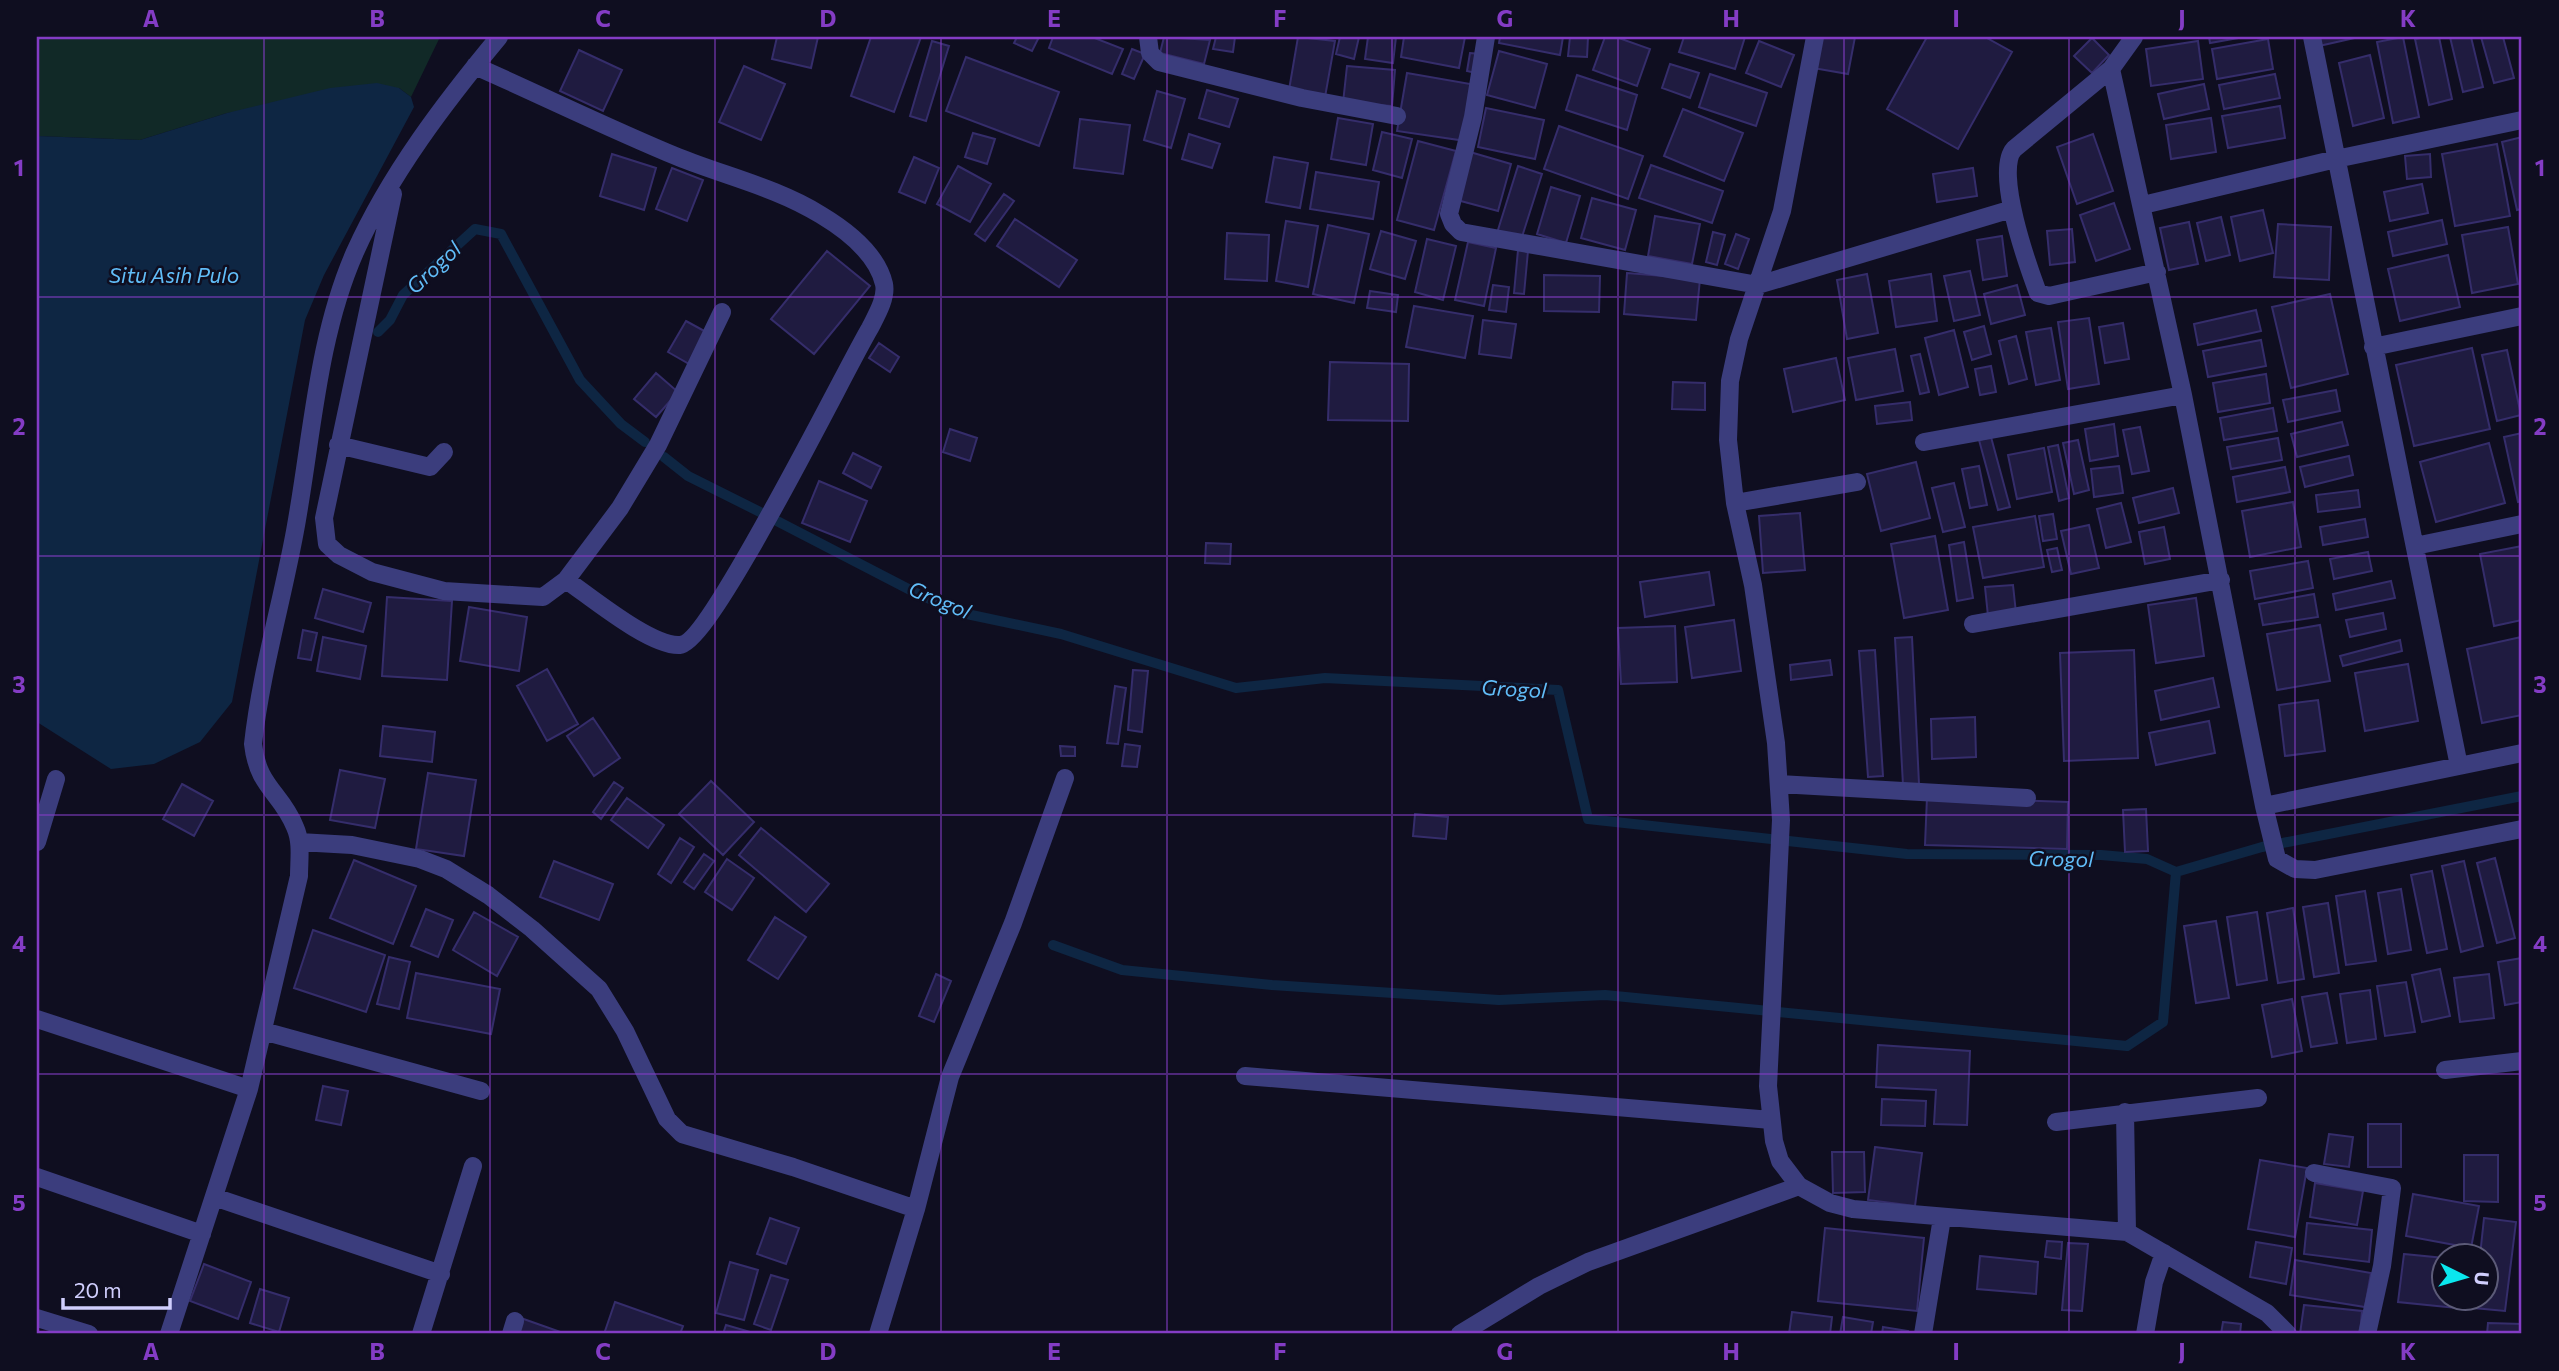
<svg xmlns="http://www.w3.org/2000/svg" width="2559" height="1371" font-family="Commissioner,sans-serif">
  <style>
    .green { fill: #112927 }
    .water { fill: #0e2643 }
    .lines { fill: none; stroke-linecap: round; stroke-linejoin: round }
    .stream { stroke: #0e2643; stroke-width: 10 }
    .building { fill: #1f1b40; stroke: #352d6b; stroke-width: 2 }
    .minor { stroke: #3b3d7d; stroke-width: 18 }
    .grid { fill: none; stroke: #843cc5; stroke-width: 2; stroke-opacity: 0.55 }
    .labels { text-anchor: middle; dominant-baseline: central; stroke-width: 5; stroke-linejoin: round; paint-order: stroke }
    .water-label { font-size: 21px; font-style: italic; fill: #61bdf8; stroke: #0f0e20 }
    .neatline { fill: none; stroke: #843cc5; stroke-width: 2.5 }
    .grid-label { font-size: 23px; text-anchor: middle; font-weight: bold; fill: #843cc5 }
  </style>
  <rect width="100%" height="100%" fill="#0f0e20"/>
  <!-- green -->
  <path class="green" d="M37 37H440L411 97 399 88 227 113 140 140 37 136Z"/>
  <!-- water -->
  <path class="water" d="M377 83 399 88 411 97 414 107 324 275 305 320 232 702 200 742 154 764 111 769 37 722V136L140 140 227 113 330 88Z"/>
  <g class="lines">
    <!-- stream -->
    <path class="stream" d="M378 332 390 320 403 295 475 229 501 234 580 380 621 424 645 442
      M664 457 688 476 760 512
      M777 521 918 594 962 613 1061 634 1236 688 1325 678 1558 690 1588 819 1907 854 2101 855 2147 859 2176 872
      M1053 945 1122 970 1272 985 1499 1000 1605 995 2127 1046 2163 1022 2176 872 2262 847 2522 796"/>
  </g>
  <!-- building -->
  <path class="building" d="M777 37H818L811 68 772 59Z
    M871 37H921L894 112 851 96Z
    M1017 37H1039L1032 51 1014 43Z
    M1053 37H1092L1123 49 1112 74 1049 48Z
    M1164 37 1210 40 1204 64 1160 53Z
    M1216 37H1235L1233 52 1213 49Z
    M1298 37 1335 41 1325 97 1289 90Z
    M1340 37H1359L1354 59 1336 54Z
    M1368 37H1396L1393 63 1365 59Z
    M1404 37H1465L1459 68 1401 57Z
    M1500 37H1563L1560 55 1499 43Z
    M1570 37H1588L1587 57 1568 56Z
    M1605 37H1616L1650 49 1637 86 1593 70Z
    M1684 37H1745L1735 69 1679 52Z
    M1819 37H1855L1848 74 1813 68Z
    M1927 37H1985L2012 52 1958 149 1887 109Z
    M2209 37H2244L2210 43Z
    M2317 37H2359L2319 46Z
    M2403 37 2419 117 2393 123 2377 42Z
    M2426 37H2439L2452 99 2429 105 2415 39Z
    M2450 37H2471L2483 87 2463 92Z
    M2481 37H2503L2514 78 2494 83Z
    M2092 38 2109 55 2092 73 2074 56Z
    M2268 39 2273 69 2217 79 2212 49Z
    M932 41 949 46 926 121 910 116Z
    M1759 41 1794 55 1781 87 1746 73Z
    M2198 41 2203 79 2151 86 2146 49Z
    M1132 49 1145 54 1134 79 1122 74Z
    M579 50 622 70 603 111 560 91Z
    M1499 51 1547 64 1535 108 1487 95Z
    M1470 53 1479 54 1476 73 1467 71Z
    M2370 55 2384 118 2353 126 2339 63Z
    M966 57 1059 92 1039 146 946 111Z
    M1670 64 1699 73 1690 98 1662 88Z
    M744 66 785 84 761 140 719 122Z
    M1347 66 1395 70 1392 106 1343 103Z
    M1407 73 1476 85 1466 141 1397 131Z
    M1710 74 1767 93 1756 126 1699 107Z
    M2275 74 2280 98 2224 109 2219 85Z
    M1577 75 1637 95 1627 130 1566 110Z
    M2204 84 2209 109 2164 119 2158 94Z
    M1207 90 1238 99 1229 127 1199 118Z
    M1157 91 1185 99 1171 148 1144 140Z
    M2280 106 2285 138 2228 148 2222 116Z
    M1486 108 1544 120 1535 159 1478 147Z
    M1683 109 1743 133 1724 181 1664 156Z
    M1338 118 1373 124 1366 165 1331 159Z
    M2211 118 2216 152 2171 159 2166 125Z
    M1080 119 1130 125 1123 174 1074 168Z
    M1559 126 1643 156 1628 199 1544 169Z
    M1382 132 1412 139 1402 178 1373 170Z
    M973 133 995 139 987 164 965 157Z
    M1189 134 1220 144 1212 168 1182 159Z
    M2093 134 2113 191 2077 204 2057 147Z
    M2522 137V209L2517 210 2502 142Z
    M1418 141 1456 151 1434 230 1397 220Z
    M2497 144 2510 216 2455 226 2442 154Z
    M1470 152 1511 164 1498 211 1457 200Z
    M612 154 656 168 644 210 600 196Z
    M2430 154 2431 177 2407 179 2405 156Z
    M914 157 939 168 925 203 899 192Z
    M1274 157 1308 163 1300 208 1266 202Z
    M1651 165 1723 191 1712 223 1639 198Z
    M958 166 991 184 970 222 937 204Z
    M1518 166 1542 174 1521 240 1497 233Z
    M672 168 703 180 687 221 656 209Z
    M1973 168 1977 196 1937 202 1933 174Z
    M1316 172 1379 182 1373 219 1310 209Z
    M2422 184 2428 213 2390 221 2384 192Z
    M1551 187 1580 196 1566 243 1537 234Z
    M1004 194 1014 201 985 241 975 234Z
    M1592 198 1636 210 1625 250 1581 238Z
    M2114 203 2130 249 2096 261 2080 215Z
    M2263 210 2273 253 2240 261 2231 217Z
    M1655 216 1700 224 1692 264 1648 256Z
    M2221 217 2230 255 2206 261 2197 223Z
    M1015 219 1077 260 1059 287 997 246Z
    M2442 220 2447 244 2393 256 2388 232Z
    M1286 221 1318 226 1308 287 1276 281Z
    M2189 222 2198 264 2169 270 2160 228Z
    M2278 224 2331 227 2329 280 2274 277Z
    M1328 225 1369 234 1354 303 1313 294Z
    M2508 227 2518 284 2472 293 2462 235Z
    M2072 229 2075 262 2050 265 2047 231Z
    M1381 231 1416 241 1405 279 1370 269Z
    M1713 232 1725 235 1717 265 1706 262Z
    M1227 233 1269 235 1267 281 1225 279Z
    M1736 234 1749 239 1738 269 1725 264Z
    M2002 236 2007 276 1983 280 1977 240Z
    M1427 239 1456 246 1443 300 1415 292Z
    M1468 242 1496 248 1484 306 1455 300Z
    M1518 250 1528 251 1524 294 1514 293Z
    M827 251 870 286 814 354 771 319Z
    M2448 255 2460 307 2400 321 2388 269Z
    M1970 271 1980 315 1954 321 1944 276Z
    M1627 273 1700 279 1696 320 1624 314Z
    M1867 274 1878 333 1847 339 1837 280Z
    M1931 274 1937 321 1896 327 1889 281Z
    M1544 275 1600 276 1599 312 1544 311Z
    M1493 285 1509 287 1506 312 1489 310Z
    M2017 285 2025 315 1991 324 1984 294Z
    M1370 291 1398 295 1396 312 1367 308Z
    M2330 294 2348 374 2291 388 2272 307Z
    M1414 306 1473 316 1465 358 1406 347Z
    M2256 310 2261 331 2198 345 2194 324Z
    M2089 318 2099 384 2068 389 2058 322Z
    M1483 320 1516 324 1511 358 1479 354Z
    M686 321 708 333 691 365 668 352Z
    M2123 323 2129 359 2105 363 2099 327Z
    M1984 326 1991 354 1972 360 1964 332Z
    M2051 328 2060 380 2036 385 2026 332Z
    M1954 330 1968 387 1939 395 1925 338Z
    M2016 336 2027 379 2009 384 1999 341Z
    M2261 340 2266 366 2208 377 2203 351Z
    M879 343 899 357 890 372 869 358Z
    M2472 348 2490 429 2414 446 2396 365Z
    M1895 349 1903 391 1856 400 1848 358Z
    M2507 350 2521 415 2497 421 2482 355Z
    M1920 354 1929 392 1920 394 1911 356Z
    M1836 358 1845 400 1793 412 1784 369Z
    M1330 362 1409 364 1408 421 1328 420Z
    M1991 366 1996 392 1980 395 1975 369Z
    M656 373 678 392 656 417 634 399Z
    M2266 374 2270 403 2218 412 2213 383Z
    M1673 382 1705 383V410L1672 409Z
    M2336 390 2340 411 2288 422 2283 400Z
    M1910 402 1912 420 1877 424 1875 406Z
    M2273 408 2277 431 2224 440 2220 418Z
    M2342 422 2348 445 2297 457 2291 434Z
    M2114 424 2118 456 2090 461 2085 429Z
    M2140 427 2149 471 2132 474 2123 430Z
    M950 429 977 438 970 461 943 452Z
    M2522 433V501L2518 502 2504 437Z
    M1991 437 2010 507 1998 510 1979 440Z
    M2278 438 2282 460 2231 469 2227 447Z
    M2078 440 2089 490 2074 494 2063 443Z
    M2489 443 2505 503 2436 522 2420 462Z
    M2058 445 2069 498 2059 501 2048 447Z
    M2044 448 2052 492 2017 499 2008 455Z
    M853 453 881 467 871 488 843 473Z
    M2349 456 2353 475 2305 487 2300 467Z
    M1916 462 1930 518 1881 531 1867 474Z
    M1979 466 1987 505 1970 508 1962 469Z
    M2119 466 2123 493 2094 497 2091 469Z
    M2285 467 2290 492 2237 502 2233 477Z
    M819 481 867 501 850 542 802 523Z
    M1954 483 1965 527 1943 532 1932 488Z
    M2173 488 2179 513 2139 523 2133 498Z
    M2358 490 2360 507 2318 512 2316 495Z
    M2293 502 2301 547 2250 557 2242 511Z
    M2121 503 2131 542 2106 548 2097 509Z
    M1800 513 1805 570 1763 573 1759 516Z
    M2053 514 2057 539 2043 541 2039 516Z
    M2035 516 2044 567 1983 578 1973 527Z
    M2365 519 2368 537 2323 545 2320 527Z
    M2089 525 2099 568 2071 574 2061 531Z
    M2164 527 2170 559 2145 564 2139 532Z
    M1935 536 1948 610 1904 618 1891 544Z
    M1964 542 1973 598 1957 601 1949 545Z
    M1206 543 1231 544 1230 564 1205 563Z
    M2522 546V620L2494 626 2480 554Z
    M2057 548 2062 570 2052 572 2047 550Z
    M2368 552 2372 571 2334 579 2330 559Z
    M2308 561 2313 588 2255 599 2250 571Z
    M1709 572 1714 605 1645 617 1640 582Z
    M2391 581 2395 598 2336 610 2333 594Z
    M2013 585 2016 613 1988 616 1985 587Z
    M323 589 371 603 363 632 315 618Z
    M2314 594 2318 617 2263 625 2259 604Z
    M387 597 452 601 447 680 382 676Z
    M2196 598 2204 656 2156 663 2148 605Z
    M469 607 527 617 519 671 460 661Z
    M2383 613 2386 629 2350 637 2346 620Z
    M1734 620 1741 671 1692 678 1685 627Z
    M2320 625 2330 681 2277 690 2267 634Z
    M1675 626 1677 682 1621 684 1618 628Z
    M303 630 317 633 311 660 298 658Z
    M323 637 366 646 360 679 317 671Z
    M1912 637 1919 784 1903 785 1895 638Z
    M2521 637 2522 715 2482 723 2467 649Z
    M2400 640 2402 651 2343 666 2340 656Z
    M1875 650 1883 776 1868 777 1859 651Z
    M2134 650 2138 758 2064 761 2060 653Z
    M1830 660 1832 675 1791 680 1790 665Z
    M2408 664 2418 721 2365 731 2355 673Z
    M547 669 578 724 547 741 517 686Z
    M1133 670 1148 671 1142 732 1128 730Z
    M2213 678 2219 707 2161 720 2155 691Z
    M1115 686 1126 688 1118 744 1107 743Z
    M2318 700 2325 751 2285 756 2279 705Z
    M1975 717 1976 757 1932 759 1931 719Z
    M593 718 620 758 594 776 567 736Z
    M2209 721 2215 753 2156 765 2149 733Z
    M383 726 435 732 432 762 380 756Z
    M1125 744 1140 746 1137 767 1122 766Z
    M1060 746 1075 747V756H1061Z
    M340 770 385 779 375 828 330 820Z
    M428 773 476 780 464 856 416 849Z
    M711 781 754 822 723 855 679 814Z
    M614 782 623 788 601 819 593 812Z
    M182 784 213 801 194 836 163 819Z
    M1927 797 2068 802 2067 849 1925 845Z
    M627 798 664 825 648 848 611 820Z
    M2146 809 2148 851 2125 852 2123 810Z
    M1415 814 1448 817 1446 839 1413 836Z
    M761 828 829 884 806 912 739 855Z
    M680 838 694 847 671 883 658 874Z
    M704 854 714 861 694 889 684 882Z
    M2495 858 2515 938 2497 943 2477 863Z
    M727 859 754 878 732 910 705 892Z
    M354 860 416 886 393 944 330 918Z
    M554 861 613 884 599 920 540 897Z
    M2464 861 2483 946 2461 952 2442 866Z
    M2432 871 2447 949 2427 953 2411 875Z
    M2401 889 2411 950 2388 954 2378 893Z
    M2365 891 2376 961 2346 965 2336 896Z
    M2328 903 2339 973 2314 977 2303 907Z
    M2293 908 2304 979 2278 983 2267 913Z
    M426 909 453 920 438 957 411 946Z
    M474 912 518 937 497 976 453 950Z
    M2257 912 2267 980 2237 985 2227 917Z
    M775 917 806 937 778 979 748 960Z
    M2216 921 2229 998 2196 1003 2184 926Z
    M313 930 385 955 366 1012 294 988Z
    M389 957 410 962 399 1009 377 1004Z
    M2522 958V1002L2505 1005 2498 962Z
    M2440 969 2450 1016 2422 1022 2412 975Z
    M416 973 500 989 491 1034 407 1018Z
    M936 974 951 981 934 1022 919 1016Z
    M2489 974 2494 1018 2460 1022 2454 978Z
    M2406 982 2415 1032 2385 1036 2377 986Z
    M2370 990 2376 1039 2347 1043 2340 994Z
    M2327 993 2337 1043 2311 1047 2302 997Z
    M2292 999 2302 1051 2272 1057 2262 1005Z
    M1878 1045 1970 1051 1967 1125 1934 1124 1936 1090 1876 1087Z
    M323 1086 348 1091 341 1125 316 1120Z
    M1882 1099 1926 1101 1925 1126 1881 1125Z
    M2368 1124H2401V1167H2368Z
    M2329 1134 2353 1137 2349 1167 2324 1164Z
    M1875 1147 1922 1153 1915 1206 1868 1200Z
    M1832 1152H1864L1865 1192 1833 1193Z
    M2464 1155H2498V1202L2464 1201Z
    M2260 1160 2307 1168 2295 1237 2248 1229Z
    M2315 1183 2363 1191 2357 1225 2310 1217Z
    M2413 1194 2479 1206 2471 1248 2406 1236Z
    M770 1218 799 1228 786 1264 757 1254Z
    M2484 1218 2516 1222 2505 1311 2474 1308 2475 1298H2486V1256H2480Z
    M2307 1223 2372 1230 2369 1262 2304 1254Z
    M1825 1228 1924 1238 1917 1311 1818 1301Z
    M2047 1241 2062 1242 2061 1259 2045 1257Z
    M2256 1242 2292 1248 2286 1284 2250 1277Z
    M2068 1243 2088 1244 2082 1311 2062 1310Z
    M2404 1254 2444 1258V1298H2467L2466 1309 2398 1302Z
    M1980 1256 2038 1262 2036 1294 1977 1289Z
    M2295 1260 2371 1273 2365 1307 2290 1295Z
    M730 1262 758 1270 744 1320 716 1313Z
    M204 1264 251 1282 238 1319 190 1301Z
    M771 1275 788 1280 771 1330 754 1324Z
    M260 1289 289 1298 279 1332 250 1323Z
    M615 1302 683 1326 680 1334H604Z
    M2304 1305 2362 1311 2360 1334H2300Z
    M1792 1312 1832 1317 1830 1334H1789Z
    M518 1317 566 1334H511Z
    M1843 1317 1873 1322 1871 1334H1840Z
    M2223 1322 2241 1324 2240 1334H2221Z
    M2488 1323 2522 1324V1334H2487Z
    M726 1325 757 1334H723Z
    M1883 1327 1908 1331 1907 1334H1882Z"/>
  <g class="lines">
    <!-- minor -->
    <path class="minor" d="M1148 37 1150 53 1159 62 1302 98 1397 116
      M1486 37 1473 117 1449 214 1453 224 1461 232 1758 285 2012 209
      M1815 37 1782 211 1739 339 1730 381 1728 440 1735 503 1753 585 1776 743 1781 820 1768 1086 1774 1141 1780 1161 1799 1186 1830 1203 1853 1209 2127 1232 2267 1313 2288 1334
      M2134 37 2111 69 2014 149C1994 171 2028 266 2038 293L2049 296 2157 272
      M2312 37 2459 766 2522 753
      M475 66C543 96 610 129 678 157 725 176 778 188 821 215 846 230 877 254 884 284 887 298 876 316 870 328 845 370 711 643 680 645 651 647 591 597 566 580
      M2111 69 2183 395 2264 806
      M393 194 324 518 327 544 339 555 372 572 444 591 543 597 566 580 620 508 658 445 722 312
      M2143 205 2336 159 2522 120
      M2373 347 2522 316
      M1924 442 2183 395
      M338 445 430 467 444 452
      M1735 503 1857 482
      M2415 546 2522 524
      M1973 624 2221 580
      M2459 766 2264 806 2277 859 2295 869 2315 870 2522 829
      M1779 784 2027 798
      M37 842 56 779
      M299 842 352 845 420 859 446 869 488 895 532 929 599 989 625 1031 667 1119 682 1134 793 1167 916 1209
      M37 1019 249 1089
      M263 1031 481 1091
      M2445 1070 2522 1061
      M1245 1076 1771 1120
      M2125 1112 2127 1232
      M2056 1122 2258 1098
      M2314 1173 2392 1188 2382 1266 2367 1334
      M37 1177 202 1234
      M214 1197 441 1274
      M37 1318 89 1334
      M169 1334 249 1089 299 876C299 860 302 842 295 827 281 792 258 788 253 744 261 672 282 602 295 531 312 439 317 338 355 252 390 174 445 102 499 37
      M421 1334 473 1166
      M511 1334 515 1321
      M878 1334 916 1209 950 1077 1013 923 1065 778
      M1460 1334 1539 1286 1588 1262 1799 1186
      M1923 1334 1942 1218
      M2145 1334 2154 1282 2164 1253"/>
  </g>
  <!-- grid -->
  <path class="grid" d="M264 37V1334M490 37V1334M715 37V1334M941 37V1334M1167 37V1334M1392 37V1334M1618 37V1334M1844 37V1334M2069 37V1334M2295 37V1334M37 297H2522M37 556H2522M37 815H2522M37 1074H2522"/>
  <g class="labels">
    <!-- water labels -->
    <g class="water-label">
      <text transform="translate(433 267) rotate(-43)">Grogol</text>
      <text x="174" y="274">Situ Asih Pulo</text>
      <text transform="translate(940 599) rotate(23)">Grogol</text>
      <text transform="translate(1514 688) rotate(3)">Grogol</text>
      <text transform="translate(2061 858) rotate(1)">Grogol</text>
    </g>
  </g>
  <!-- border -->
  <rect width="2559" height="1371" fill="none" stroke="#0f0e20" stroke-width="77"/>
  <!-- north arrow -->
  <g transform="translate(2465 1277) rotate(95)"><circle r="33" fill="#0f0e20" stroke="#5c5b78" stroke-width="2"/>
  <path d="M0-5L12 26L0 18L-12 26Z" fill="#0ae7ee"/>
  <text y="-10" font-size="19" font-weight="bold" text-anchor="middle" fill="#d0cefd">U</text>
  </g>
  <!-- scale -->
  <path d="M63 1298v10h107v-10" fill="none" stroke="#d0cefd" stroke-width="3.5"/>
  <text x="74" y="1298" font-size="21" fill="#d0cefd" stroke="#0f0e20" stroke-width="5" paint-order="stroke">20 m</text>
  <rect x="38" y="38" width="2482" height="1294" class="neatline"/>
  <g class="grid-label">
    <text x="151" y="27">A</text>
    <text x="377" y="27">B</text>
    <text x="603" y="27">C</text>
    <text x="828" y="27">D</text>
    <text x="1054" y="27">E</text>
    <text x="1280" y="27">F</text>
    <text x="1505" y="27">G</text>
    <text x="1731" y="27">H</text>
    <text x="1956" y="27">I</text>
    <text x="2182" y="27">J</text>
    <text x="2408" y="27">K</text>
    <text x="19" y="176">1</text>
    <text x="2540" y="176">1</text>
    <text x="19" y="435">2</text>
    <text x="2540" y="435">2</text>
    <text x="19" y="693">3</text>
    <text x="2540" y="693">3</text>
    <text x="19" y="952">4</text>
    <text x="2540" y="952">4</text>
    <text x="19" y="1211">5</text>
    <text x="2540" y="1211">5</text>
    <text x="151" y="1360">A</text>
    <text x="377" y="1360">B</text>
    <text x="603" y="1360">C</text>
    <text x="828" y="1360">D</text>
    <text x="1054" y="1360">E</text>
    <text x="1280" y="1360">F</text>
    <text x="1505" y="1360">G</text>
    <text x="1731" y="1360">H</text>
    <text x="1956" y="1360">I</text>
    <text x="2182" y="1360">J</text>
    <text x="2408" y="1360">K</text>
  </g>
</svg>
